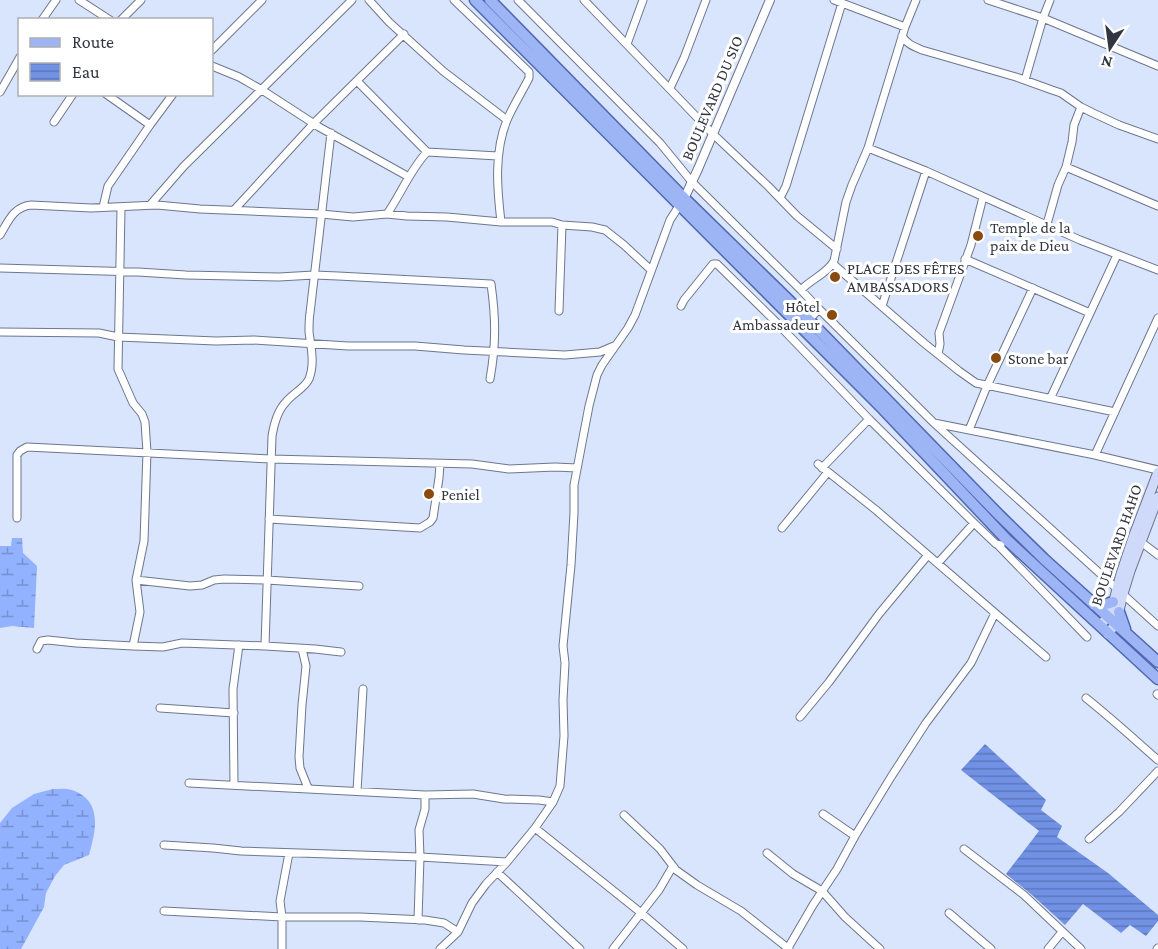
<svg xmlns="http://www.w3.org/2000/svg" width="1158" height="949" font-family="'Crimson Pro',serif">
  <style>
    .wetland { fill: url(#wetland-marsh) }
    .water { fill: url(#water-rules) }
    .lines { fill: none; stroke-linecap: round; stroke-linejoin: round }
    .minor-casing { stroke: #6d778d; stroke-width: 9 }
    .tertiary-casing { stroke: #6d778d; stroke-width: 10 }
    .secondary-casing { stroke: #6d778d; stroke-width: 11 }
    .primary-casing { stroke: #4f68b1; stroke-width: 13 }
    .minor { stroke: #fff; stroke-width: 7 }
    .tertiary { stroke: #fff; stroke-width: 8 }
    .secondary { stroke: #cfdafa; stroke-width: 9 }
    .primary { stroke: #9eb5f5; stroke-width: 10 }
    .poi-dot { fill: #894a0f; stroke: #fff; stroke-width: 2 }
    .labels { text-anchor: middle; dominant-baseline: central; stroke-width: 6; stroke-linejoin: round; paint-order: stroke }
    .street-label { font-size: 16px; fill: #323640; stroke: #fff }
    .poi-label { font-size: 16px; fill: #323640; stroke: #fff; text-anchor: start }
  </style>
  <defs>
    <pattern id="wetland-marsh" width="20" height="14" patternUnits="userSpaceOnUse" patternTransform="scale(1.5)"><rect width="20" height="14" fill="#92b1ff"/><path d="M1 5h8M5 5V1M11 12h8M15 12V8" fill="none" stroke="#7891d0"/></pattern>
    <pattern id="water-rules" width="6" height="5" patternUnits="userSpaceOnUse" patternTransform="scale(1.5)"><rect width="6" height="5" fill="#7191e4"/><path d="M0 2.5h6" fill="none" stroke="#5d77ba"/></pattern>
  </defs>
  <rect width="100%" height="100%" fill="#d9e4fd"/>
  <!-- wetland -->
  <path class="wetland" d="M12 538H22L23 553 37 566 34 628 12 626 0 628V546H11Z
    M53 789C59 789 66 788 72 790 103 801 96 830 89 855L64 865 55 876 46 893 44 907 21 949H0V823L12 808 34 794Z"/>
  <!-- water -->
  <path class="water" d="M985 744 1046 800 1041 810 1062 826 1057 837 1108 873 1158 915V921L1146 936 1130 925 1121 933 1083 904 1065 925 1032 895 1006 874 1039 831 961 770Z"/>
  <g class="lines">
    <defs>
      <path id="minor" d="M79 0 110 20
        M369 0 389 22 443 71 507 120
        M454 0 529 72V78C522 92 513 106 507 120 494 152 497 188 501 222
        M518 0 660 143 692 182 801 290
        M584 0 713 134 768 186 797 216 837 249
        M834 0 905 27
        M988 0 1043 18 1025 80
        M1050 0 1043 18 1158 66
        M42 20 56 0
        M121 20 141 0
        M902 36C907 44 913 46 922 50L1016 77 1052 90 1061 93 1081 107 1093 113 1119 125 1158 139
        M627 44 643 0
        M212 50 262 0
        M212 66 239 77 262 90 319 127 409 177
        M357 81 427 152 498 156
        M670 88 684 58 706 0
        M0 92 20 57
        M106 94 150 125
        M54 122 73 94
        M868 148 926 171 1080 240 1158 270
        M1066 167 1158 206
        M780 198 786 186 842 3
        M150 205 184 166 352 0
        M103 207 108 186 150 125 173 94
        M121 208 118 369 133 403 142 414 145 422 147 452 144 541 136 580 140 612 133 646 163 647 182 643 265 646 315 649 341 652
        M234 210 314 123 404 34
        M387 214C401 194 410 170 427 152
        M1047 224 1058 185 1066 167 1072 142 1074 125 1081 107
        M0 235C8 222 13 207 31 205L91 208 157 205 200 209 321 214 353 217 387 214 407 216 447 217 501 222H552L562 225 592 227 605 230 624 245 651 270
        M965 259 1090 313
        M833 264 924 343 959 371 976 383 1115 412
        M0 268 138 272 186 275 279 277 314 275 338 276 491 284C496 319 496 345 490 379
        M681 306 684 300 713 264H717L776 322 869 419
        M882 306 926 171
        M819 309 934 423 1095 455 1158 470
        M559 311 562 225
        M809 320 819 309 801 290C811 279 827 274 834 261L846 202 852 185 868 148 905 27 916 0
        M0 332 99 333 118 337 216 341 254 340 348 346H415L464 350 565 355 600 352 614 346
        M938 354 940 344 939 333 971 245 983 197
        M1051 397 1117 255
        M935 424 1158 626
        M969 430 987 386 1033 288
        M1095 455 1158 318
        M818 464 876 510 1046 657
        M822 468 869 419 974 523
        M17 518V455L20 451 27 447 271 459 472 464 509 469 555 467 577 468
        M269 519 420 528 430 522 433 518 439 478 440 464
        M782 528 828 472
        M1141 542 1158 555
        M998 545 1087 637
        M938 563 974 523 996 544 1001 545
        M136 580 190 586 202 585 214 580 224 579 267 580 359 586
        M265 646 272 436C274 424 277 411 286 402 293 393 304 389 309 379 315 364 311 347 309 332 309 326 309 319 310 313L331 133
        M37 649 41 641 48 640 76 643 133 646
        M302 649 306 666 302 705 299 757 300 768 308 788
        M1157 694 1158 695
        M1086 698C1111 718 1134 739 1158 760
        M160 708 234 713
        M800 717 829 682 879 614 928 555
        M189 783 425 795 473 794 504 799 539 800 553 802
        M234 785 233 689 239 645
        M357 791 363 689
        M823 814 855 836
        M624 815 660 849 676 870 697 885 741 911 789 949
        M535 828 640 912 683 949
        M1089 839 1119 812 1158 771
        M164 845 213 848 241 851 420 857 507 862
        M964 849 1024 895 1081 949
        M767 853 793 874 822 891 845 917 880 949
        M497 872 580 949
        M164 911 282 917H360L425 920 444 923 458 932
        M949 913 991 949
        M418 920 420 857 419 830 425 809V795
        M788 948 813 905 837 869 855 836 891 777 926 723 971 663 995 613
        M282 949V917L280 901 289 853
        M440 949 458 932 472 903 486 884 507 862 535 828 553 802 560 786 564 736 563 700 565 663 563 646 571 565 574 513V485L589 406 597 375 602 365 628 328 635 315 670 220 679 206
        M613 949 659 890 673 866
        M1048 949 1062 932
        M1157 949 1158 948"/>
      <path id="tertiary" d="M682 203 698 169 770 0"/>
      <path id="secondary" d="M1100 626 1108 616 1112 608 1121 574 1134 535 1158 472
        M1108 634 1116 623 1123 594 1130 571 1158 497"/>
      <path id="primary" d="M475 0 883 409 1007 540 1158 679
        M490 0 685 199 809 320 889 402 999 515 1044 559 1158 662
        M1094 605H1103L1113 602
        M1119 612 1125 629"/>
    </defs>
    <!-- minor casing -->
    <use href="#minor" class="minor-casing"/>
    <!-- tertiary casing -->
    <use href="#tertiary" class="tertiary-casing"/>
    <!-- secondary casing -->
    <use href="#secondary" class="secondary-casing"/>
    <!-- primary casing -->
    <use href="#primary" class="primary-casing"/>
    <!-- minor -->
    <use href="#minor" class="minor"/>
    <!-- tertiary -->
    <use href="#tertiary" class="tertiary"/>
    <!-- secondary -->
    <use href="#secondary" class="secondary"/>
    <!-- primary -->
    <use href="#primary" class="primary"/>
  </g>
  <!-- markers -->
  <g class="poi-dot">
    <circle cx="978" cy="236" r="6"/>
    <circle cx="835" cy="277" r="6"/>
    <circle cx="832" cy="315" r="6"/>
    <circle cx="996" cy="358" r="6"/>
    <circle cx="429" cy="494" r="6"/>
  </g>
  <g class="labels">
    <!-- street labels -->
    <g class="street-label">
      <text transform="translate(712 98) rotate(-67)">BOULEVARD DU SIO</text>
      <text transform="translate(1116 545) rotate(-71)">BOULEVARD HAHO</text>
    </g>
    <!-- poi labels -->
    <g class="poi-label">
      <text x="990" y="227">Temple de la<tspan x="990" dy="18">paix de Dieu</tspan></text>
      <text x="847" y="268">PLACE DES FÊTES<tspan x="847" dy="18">AMBASSADORS</tspan></text>
      <text x="820" y="306" text-anchor="end">Hôtel<tspan x="820" dy="18">Ambassadeur</tspan></text>
      <text x="1008" y="358">Stone bar</text>
      <text x="441" y="494">Peniel</text>
    </g>
  </g>
  <!-- legend -->
  <rect x="18" y="18" width="195" height="78" fill="#ffffff" stroke="#adafb3" stroke-width="1.5"/>
  <rect x="30" y="38" width="30" height="9" fill="#9eb5f5" stroke="#adafb3" stroke-width="1.5"/>
  <text x="72" y="48" font-size="18" fill="#323640">Route</text>
  <rect x="30" y="63" width="30" height="18" fill="url(#water-rules)" stroke="#adafb3" stroke-width="1.5"/>
  <text x="72" y="78" font-size="18" fill="#323640">Eau</text>
  <!-- north arrow -->
  <g transform="translate(1110 48) rotate(193)" stroke="#ffffff" stroke-width="4.5" paint-order="stroke">
  <path d="M0-4.5L10 22L0 15L-10 22Z" fill="#323640"/>
  <text y="-9" font-size="16" font-weight="bold" text-anchor="middle" fill="#323640">N</text>
  </g>
</svg>
